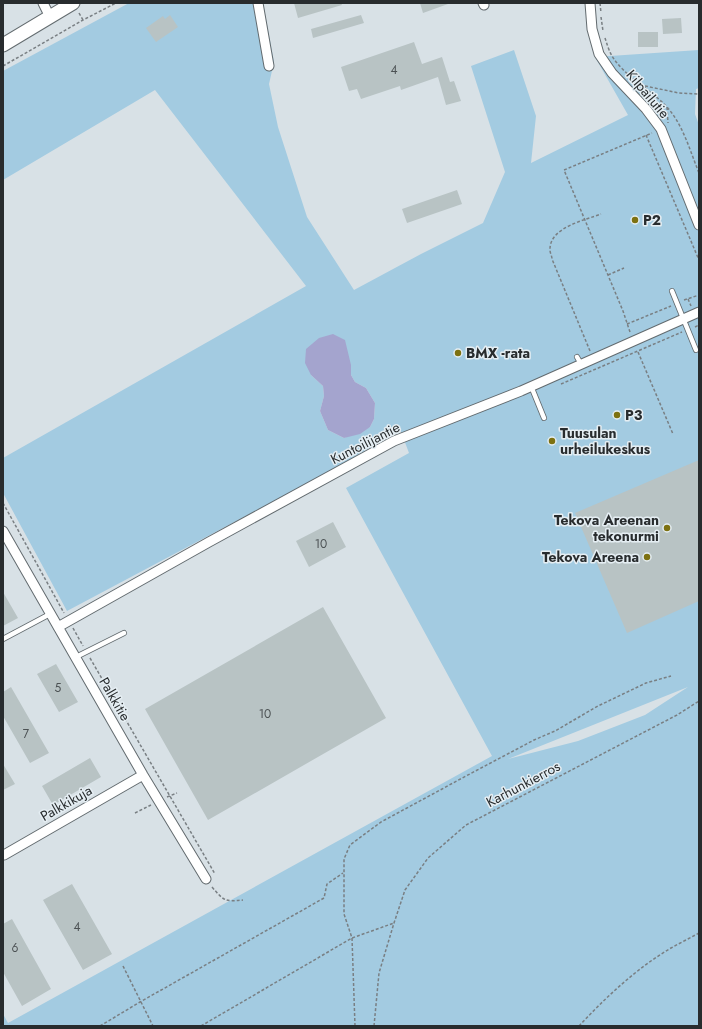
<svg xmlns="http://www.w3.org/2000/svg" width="702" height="1029" font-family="Jost,sans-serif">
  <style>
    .green { fill: #a3cbe1; fill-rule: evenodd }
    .water { fill: #a4a4ce }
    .building { fill: #b8c3c4 }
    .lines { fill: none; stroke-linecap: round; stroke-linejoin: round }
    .lane-casing { stroke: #636b6f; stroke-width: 6 }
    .street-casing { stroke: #636b6f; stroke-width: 11 }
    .secondary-casing { stroke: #636b6f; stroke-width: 15 }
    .path { stroke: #797f83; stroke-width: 1.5; stroke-dasharray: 3 2; stroke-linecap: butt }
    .lane { stroke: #fff; stroke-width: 4.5 }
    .street { stroke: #fff; stroke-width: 9 }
    .secondary { stroke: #fff; stroke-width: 13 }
    .poi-dot { fill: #7d7111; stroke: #e5eef3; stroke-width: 1.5 }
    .labels { text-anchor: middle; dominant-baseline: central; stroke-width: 3; stroke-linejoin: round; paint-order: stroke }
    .number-label { font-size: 12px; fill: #4c5254 }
    .street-label { font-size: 14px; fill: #282c2e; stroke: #e5eef3 }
    .poi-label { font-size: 14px; font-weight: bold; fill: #282c2e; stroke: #e5eef3; text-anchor: start }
  </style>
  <rect width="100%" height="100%" fill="#d8e1e6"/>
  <!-- green -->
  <path class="green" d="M129 3H263L274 62 269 84 278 127 307 217 354 290 421 254 483 223 505 172 471 66 514 50 536 116 531 163 628 115 595 57 699 50V88L696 89 695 114 699 125V1026H3V1014L8 1023 492 756 346 488 409 453 400 429 340 466 67 611 3 493V458L306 286 155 90 3 180V71ZM351 365V375L355 382 366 388 375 403 374 419 370 427 344 438 328 430 320 411 324 396 323 386 311 375ZM688 687 645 715 578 741 508 759Z"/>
  <!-- water -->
  <path class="water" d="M333 334 345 340 351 365V375L355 382 366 388 375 403 374 419 370 427 360 434 344 438 328 430 320 411 324 396 323 386 311 375 305 363 306 349 319 338Z"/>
  <!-- building -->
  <path class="building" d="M294 3H341L342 5 298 18Z
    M420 3H448V4L423 13Z
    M170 15 178 27 156 42 146 28 163 16 165 19Z
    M361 15 364 23 313 38 311 29Z
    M681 18 682 33 663 34 662 19Z
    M638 32H658V47H638Z
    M414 42 422 64 442 57 450 82 454 81 461 101 446 105 438 77 401 90 400 86 361 99 357 89 349 91 341 67Z
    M457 190 462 204 407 223 402 209Z
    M699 460V601L627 633 575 513Z
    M333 522 346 547 309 567 296 541Z
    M3 592 18 618 3 626Z
    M323 607 386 718 208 820 145 709Z
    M56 664 78 702 59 712 37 674Z
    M11 687 49 753 30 763 3 716V692Z
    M90 758 101 777 53 805 42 786Z
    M3 764 15 784 3 790Z
    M72 884 112 954 83 970 43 900Z
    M12 919 51 989 22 1006 3 972V924Z"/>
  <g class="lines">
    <defs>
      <path id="lane" d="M672 291 696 350
        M577 357 581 364
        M531 386 544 418
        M3 639 50 614
        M76 657 124 633"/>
      <path id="street" d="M43 3 50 17
        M258 3 269 66
        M483 3 484 5
        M590 3 592 29 599 54 612 73 646 109 661 129 699 225
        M3 531 143 775 206 879
        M58 627 209 542 394 441 521 391 699 312
        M4 855 143 775"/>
      <path id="secondary" d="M3 45 73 3"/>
    </defs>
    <!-- lane casing -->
    <use href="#lane" class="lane-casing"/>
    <!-- street casing -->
    <use href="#street" class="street-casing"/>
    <!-- secondary casing -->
    <use href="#secondary" class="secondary-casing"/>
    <!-- path -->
    <path class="path" d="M600 3 601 13
      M79 13 83 20
      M601 17 603 31
      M605 38C607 44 609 51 612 56 625 77 650 89 666 106 683 124 690 151 699 173
      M3 66 83 20 116 3
      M645 86 679 93 698 94
      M699 93V114
      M667 107 668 123
      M646 135 699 260
      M608 275 624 268
      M688 299 691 306
      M684 300 699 295
      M627 324 671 306
      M695 327 699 325
      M630 332 623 311 564 170 652 133
      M590 351 552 259C552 256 550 253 550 250 549 227 586 220 601 214
      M638 352 673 434
      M561 384 682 332
      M3 503 64 613
      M73 628 83 646
      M90 658 215 874
      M167 797 177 793
      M135 813 151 805
      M212 887C224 901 225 902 243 900
      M123 966 153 1026
      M100 1026 140 1002 324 898 327 884 343 873
      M201 1026 352 938 394 923
      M355 1026 352 938 344 914V859L350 845 381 822 466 776 534 740 555 731 598 706 646 683 671 676
      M374 1026 379 973 394 923 405 890 428 858 466 825 677 715 699 701
      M579 1026C606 997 637 968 671 948 680 943 690 938 699 933"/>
    <!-- lane -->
    <use href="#lane" class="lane"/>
    <!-- street -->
    <use href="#street" class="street"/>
    <!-- secondary -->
    <use href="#secondary" class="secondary"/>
  </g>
  <!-- markers -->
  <g class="poi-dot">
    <circle cx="635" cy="220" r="4"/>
    <circle cx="458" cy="353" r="4"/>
    <circle cx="617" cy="415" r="4"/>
    <circle cx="552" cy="441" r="4"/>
    <circle cx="667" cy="528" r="4"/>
    <circle cx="647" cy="557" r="4"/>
  </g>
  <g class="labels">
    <!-- number labels -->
    <g class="number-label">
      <text x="394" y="70">4</text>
      <text x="321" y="544">10</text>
      <text x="58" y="688">5</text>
      <text x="265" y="714">10</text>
      <text x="26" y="734">7</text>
      <text x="77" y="927">4</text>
      <text x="15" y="948">6</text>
    </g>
    <!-- street labels -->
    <g class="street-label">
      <text transform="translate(648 94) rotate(50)">Kilpailutie</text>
      <text transform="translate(365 443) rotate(-27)">Kuntoilijantie</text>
      <text transform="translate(115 699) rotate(60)">Palkkitie</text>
      <text transform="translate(523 784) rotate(-28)">Karhunkierros</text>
      <text transform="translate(66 803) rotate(-30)">Palkkikuja</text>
    </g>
    <!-- poi labels -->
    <g class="poi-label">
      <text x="643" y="220">P2</text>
      <text x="466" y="353">BMX -rata</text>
      <text x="625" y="415">P3</text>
      <text x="560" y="433">Tuusulan<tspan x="560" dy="16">urheilukeskus</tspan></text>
      <text x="659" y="520" text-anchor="end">Tekova Areenan<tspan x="659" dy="16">tekonurmi</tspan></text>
      <text x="639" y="557" text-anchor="end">Tekova Areena</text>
    </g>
  </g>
  <!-- border -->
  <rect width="702" height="1029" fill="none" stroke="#282c2e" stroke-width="8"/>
</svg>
